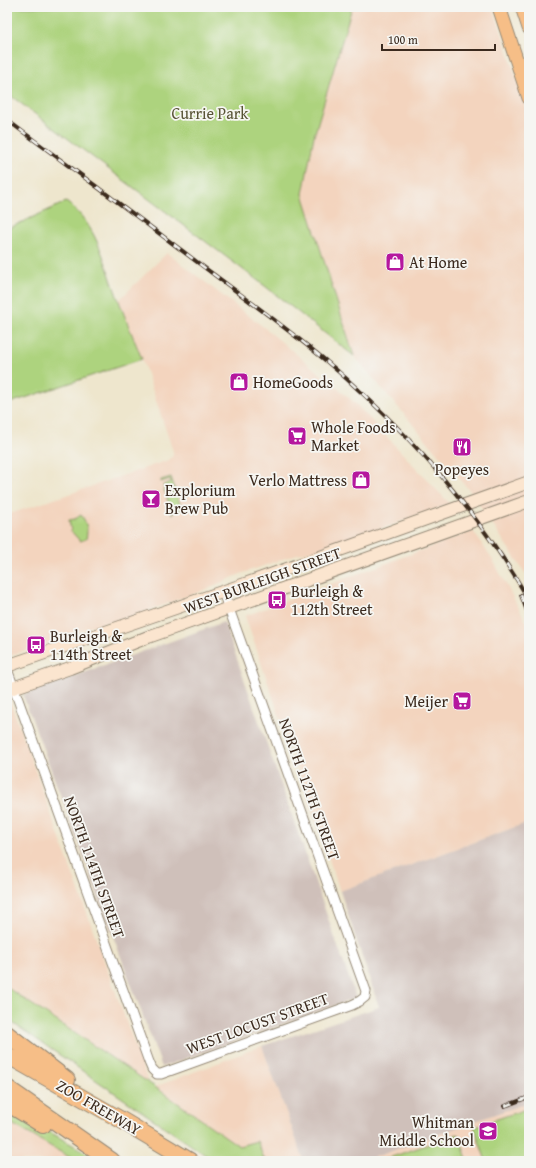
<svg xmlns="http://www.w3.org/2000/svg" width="536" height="1168" font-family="'Gentium Book Plus',serif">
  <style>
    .built { fill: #f3d4be }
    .industrial { fill: #cfc0ba }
    .green { fill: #add37e; stroke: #747e4e }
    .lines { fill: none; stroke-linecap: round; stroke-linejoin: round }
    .minor-casing { stroke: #948876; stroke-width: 11 }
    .secondary-casing { stroke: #948876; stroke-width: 14 }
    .primary-casing { stroke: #948876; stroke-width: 15 }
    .motorway-casing { stroke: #948876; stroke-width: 18 }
    .minor { stroke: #fff; stroke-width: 9 }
    .secondary { stroke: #fbe5cf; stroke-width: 12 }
    .primary { stroke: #f6be87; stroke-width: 13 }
    .motorway { stroke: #f6be87; stroke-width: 16 }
    .rail-casing { stroke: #3b2a1e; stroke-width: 4 }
    .rail { stroke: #f6f6f2; stroke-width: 2.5; stroke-dasharray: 8; stroke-linecap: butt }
    .labels { text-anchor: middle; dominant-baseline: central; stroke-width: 3.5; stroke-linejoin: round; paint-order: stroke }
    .park-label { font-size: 16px; fill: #585436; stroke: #f6f6f2 }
    .poi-label { font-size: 16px; fill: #3b2a1e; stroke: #f6f6f2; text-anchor: start }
    .street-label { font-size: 16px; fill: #3b2a1e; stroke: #f6f6f2 }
  </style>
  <rect width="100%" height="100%" fill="#f6f6f2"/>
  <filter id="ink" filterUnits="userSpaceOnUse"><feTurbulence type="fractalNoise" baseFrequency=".025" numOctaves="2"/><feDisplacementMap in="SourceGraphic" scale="8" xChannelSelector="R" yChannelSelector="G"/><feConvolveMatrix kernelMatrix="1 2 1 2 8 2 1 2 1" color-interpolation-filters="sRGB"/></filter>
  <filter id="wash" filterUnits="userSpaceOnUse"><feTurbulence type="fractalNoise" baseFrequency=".012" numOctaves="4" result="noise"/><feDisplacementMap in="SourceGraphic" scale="16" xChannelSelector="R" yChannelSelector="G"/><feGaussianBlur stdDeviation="0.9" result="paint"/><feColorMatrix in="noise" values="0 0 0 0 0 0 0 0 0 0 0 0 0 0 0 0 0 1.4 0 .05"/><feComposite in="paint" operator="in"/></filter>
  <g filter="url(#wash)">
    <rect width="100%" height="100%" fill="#eee6cd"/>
    <!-- built -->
    <path class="built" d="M352 7H493L529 115V579L471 492 354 356 303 195 314 136Z
      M167 253 266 329 354 402 450 504 328 548 297 554 243 573 199 592 130 617 92 626 7 657V513H13L169 460 173 456V451L142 359 118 301Z
      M473 531 494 562 529 627V822L340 891 245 616Z
      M10 701 148 1082 11 991 7 986V702Z
      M262 1046 304 1161H265L257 1141 239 1146 155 1087Z
      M529 1102V1161H364Z
      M7 1121 47 1143 76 1161H7Z"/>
    <!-- industrial -->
    <path class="industrial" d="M224 622 356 998 162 1067 23 695Z
      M529 822V1102L364 1161H304L262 1046 379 1007 340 891Z"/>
    <!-- green -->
    <path class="green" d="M7 7H352L314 136 303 194 354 356 261 283 7 93Z
      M66 202C98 224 105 266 119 301 126 320 134 339 142 359L7 404V229Z
      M171 477 182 510 179 511 178 508 173 510 174 513 172 514 166 495 174 492V491L165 493 163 485 171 482 170 479 161 482V480Z
      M81 515C87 522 88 531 86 539L80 541 71 531 69 520 75 519Z
      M7 986 12 991 155 1087 239 1146 257 1141 265 1161H214L7 1019Z
      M7 1108 101 1161H76L7 1121Z
      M529 1108V1161H486L474 1127Z
      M458 1134 468 1161H380Z"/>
  </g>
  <g filter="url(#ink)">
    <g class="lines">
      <defs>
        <path id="minor" d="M7 669 149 1062 152 1069 157 1074H161L352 1005 360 1001 365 997 366 991 223 592"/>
        <path id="secondary" d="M7 666 245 584 529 482
          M7 690 70 668 148 637 529 501"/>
        <path id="primary" d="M499 7 529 98
          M522 7 529 28"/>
        <path id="motorway" d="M7 1034 67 1080
          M7 1055 123 1121 190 1161
          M7 1088 112 1161
          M7 1103 43 1125"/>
      </defs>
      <!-- minor casing -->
      <use href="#minor" class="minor-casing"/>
      <!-- secondary casing -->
      <use href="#secondary" class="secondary-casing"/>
      <!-- primary casing -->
      <use href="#primary" class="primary-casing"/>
      <!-- motorway casing -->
      <use href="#motorway" class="motorway-casing"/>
      <!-- minor -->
      <use href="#minor" class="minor"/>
      <!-- secondary -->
      <use href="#secondary" class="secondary"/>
      <!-- primary -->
      <use href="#primary" class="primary"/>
      <!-- motorway -->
      <use href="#motorway" class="motorway"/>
      <defs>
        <path id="rail" d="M7 120C70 167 134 214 197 262 240 294 284 326 325 360 405 428 476 509 529 600
          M521 595 529 616
          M505 1106 529 1097"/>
      </defs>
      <!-- rail casing -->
      <use href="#rail" class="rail-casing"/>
      <!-- rail -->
      <use href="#rail" class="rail"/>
    </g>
  </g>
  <!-- icons -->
  <defs>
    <symbol id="shop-square" viewBox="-11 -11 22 22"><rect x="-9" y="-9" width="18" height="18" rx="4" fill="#b5179e" stroke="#f6f6f2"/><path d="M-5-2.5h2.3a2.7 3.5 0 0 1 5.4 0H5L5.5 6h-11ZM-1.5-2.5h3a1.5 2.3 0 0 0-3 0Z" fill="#fff"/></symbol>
    <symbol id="supermarket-square" viewBox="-11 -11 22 22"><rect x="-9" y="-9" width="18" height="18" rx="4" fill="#b5179e" stroke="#f6f6f2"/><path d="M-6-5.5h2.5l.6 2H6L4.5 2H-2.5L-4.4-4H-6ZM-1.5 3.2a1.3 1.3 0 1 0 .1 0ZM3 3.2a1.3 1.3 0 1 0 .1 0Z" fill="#fff"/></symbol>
    <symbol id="restaurant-square" viewBox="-11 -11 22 22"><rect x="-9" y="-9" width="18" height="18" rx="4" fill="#b5179e" stroke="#f6f6f2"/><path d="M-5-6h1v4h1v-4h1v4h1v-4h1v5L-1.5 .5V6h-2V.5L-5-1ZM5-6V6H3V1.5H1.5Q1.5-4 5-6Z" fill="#fff"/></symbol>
    <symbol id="bar-square" viewBox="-11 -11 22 22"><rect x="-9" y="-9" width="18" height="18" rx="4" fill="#b5179e" stroke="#f6f6f2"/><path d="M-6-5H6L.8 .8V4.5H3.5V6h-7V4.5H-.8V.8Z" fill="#fff"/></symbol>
    <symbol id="bus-square" viewBox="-11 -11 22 22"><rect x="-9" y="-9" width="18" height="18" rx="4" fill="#b5179e" stroke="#f6f6f2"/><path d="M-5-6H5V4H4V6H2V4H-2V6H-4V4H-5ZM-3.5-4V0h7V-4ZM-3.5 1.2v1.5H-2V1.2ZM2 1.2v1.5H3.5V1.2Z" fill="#fff"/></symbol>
    <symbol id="school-square" viewBox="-11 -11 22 22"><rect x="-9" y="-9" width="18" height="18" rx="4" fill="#b5179e" stroke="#f6f6f2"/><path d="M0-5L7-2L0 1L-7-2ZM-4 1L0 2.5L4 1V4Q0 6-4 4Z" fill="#fff"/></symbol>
  </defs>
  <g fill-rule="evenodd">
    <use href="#shop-square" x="384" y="251" width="22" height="22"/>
    <use href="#shop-square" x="228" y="371" width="22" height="22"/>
    <use href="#supermarket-square" x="286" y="425" width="22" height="22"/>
    <use href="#restaurant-square" x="451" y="436" width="22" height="22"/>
    <use href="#shop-square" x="350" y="469" width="22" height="22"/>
    <use href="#bar-square" x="140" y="488" width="22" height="22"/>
    <use href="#bus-square" x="266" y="589" width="22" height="22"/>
    <use href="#bus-square" x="25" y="634" width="22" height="22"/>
    <use href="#supermarket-square" x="451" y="690" width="22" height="22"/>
    <use href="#school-square" x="477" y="1120" width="22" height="22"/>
  </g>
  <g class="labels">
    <!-- park labels -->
    <g class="park-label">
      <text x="210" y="113">Currie Park</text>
    </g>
    <!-- poi labels -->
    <g class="poi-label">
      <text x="409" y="262">At Home</text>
      <text x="253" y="382">HomeGoods</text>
      <text x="311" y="427">Whole Foods<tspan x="311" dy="18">Market</tspan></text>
      <text x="462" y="469" text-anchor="middle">Popeyes</text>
      <text x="347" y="480" text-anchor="end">Verlo Mattress</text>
      <text x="165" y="490">Explorium<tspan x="165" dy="18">Brew Pub</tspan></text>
      <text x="291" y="591">Burleigh &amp;<tspan x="291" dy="18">112th Street</tspan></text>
      <text x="50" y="636">Burleigh &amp;<tspan x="50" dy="18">114th Street</tspan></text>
      <text x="448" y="701" text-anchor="end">Meijer</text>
      <text x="474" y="1122" text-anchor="end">Whitman<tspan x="474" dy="18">Middle School</tspan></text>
    </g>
    <!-- street labels -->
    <g class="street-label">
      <text transform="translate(262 580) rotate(-20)">WEST BURLEIGH STREET</text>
      <text transform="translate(310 789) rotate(70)">NORTH 112TH STREET</text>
      <text transform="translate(95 867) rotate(70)">NORTH 114TH STREET</text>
      <text transform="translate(257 1023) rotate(-20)">WEST LOCUST STREET</text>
      <text transform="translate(99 1107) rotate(30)">ZOO FREEWAY</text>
    </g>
  </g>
  <!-- margin -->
  <rect width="536" height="1168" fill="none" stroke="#f6f6f2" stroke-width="24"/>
  <!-- scale -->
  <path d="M382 44v6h113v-6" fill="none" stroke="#3b2a1e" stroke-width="2"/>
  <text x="388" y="44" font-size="12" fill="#3b2a1e" stroke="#f6f6f2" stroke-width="3" paint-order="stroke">100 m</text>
</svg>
